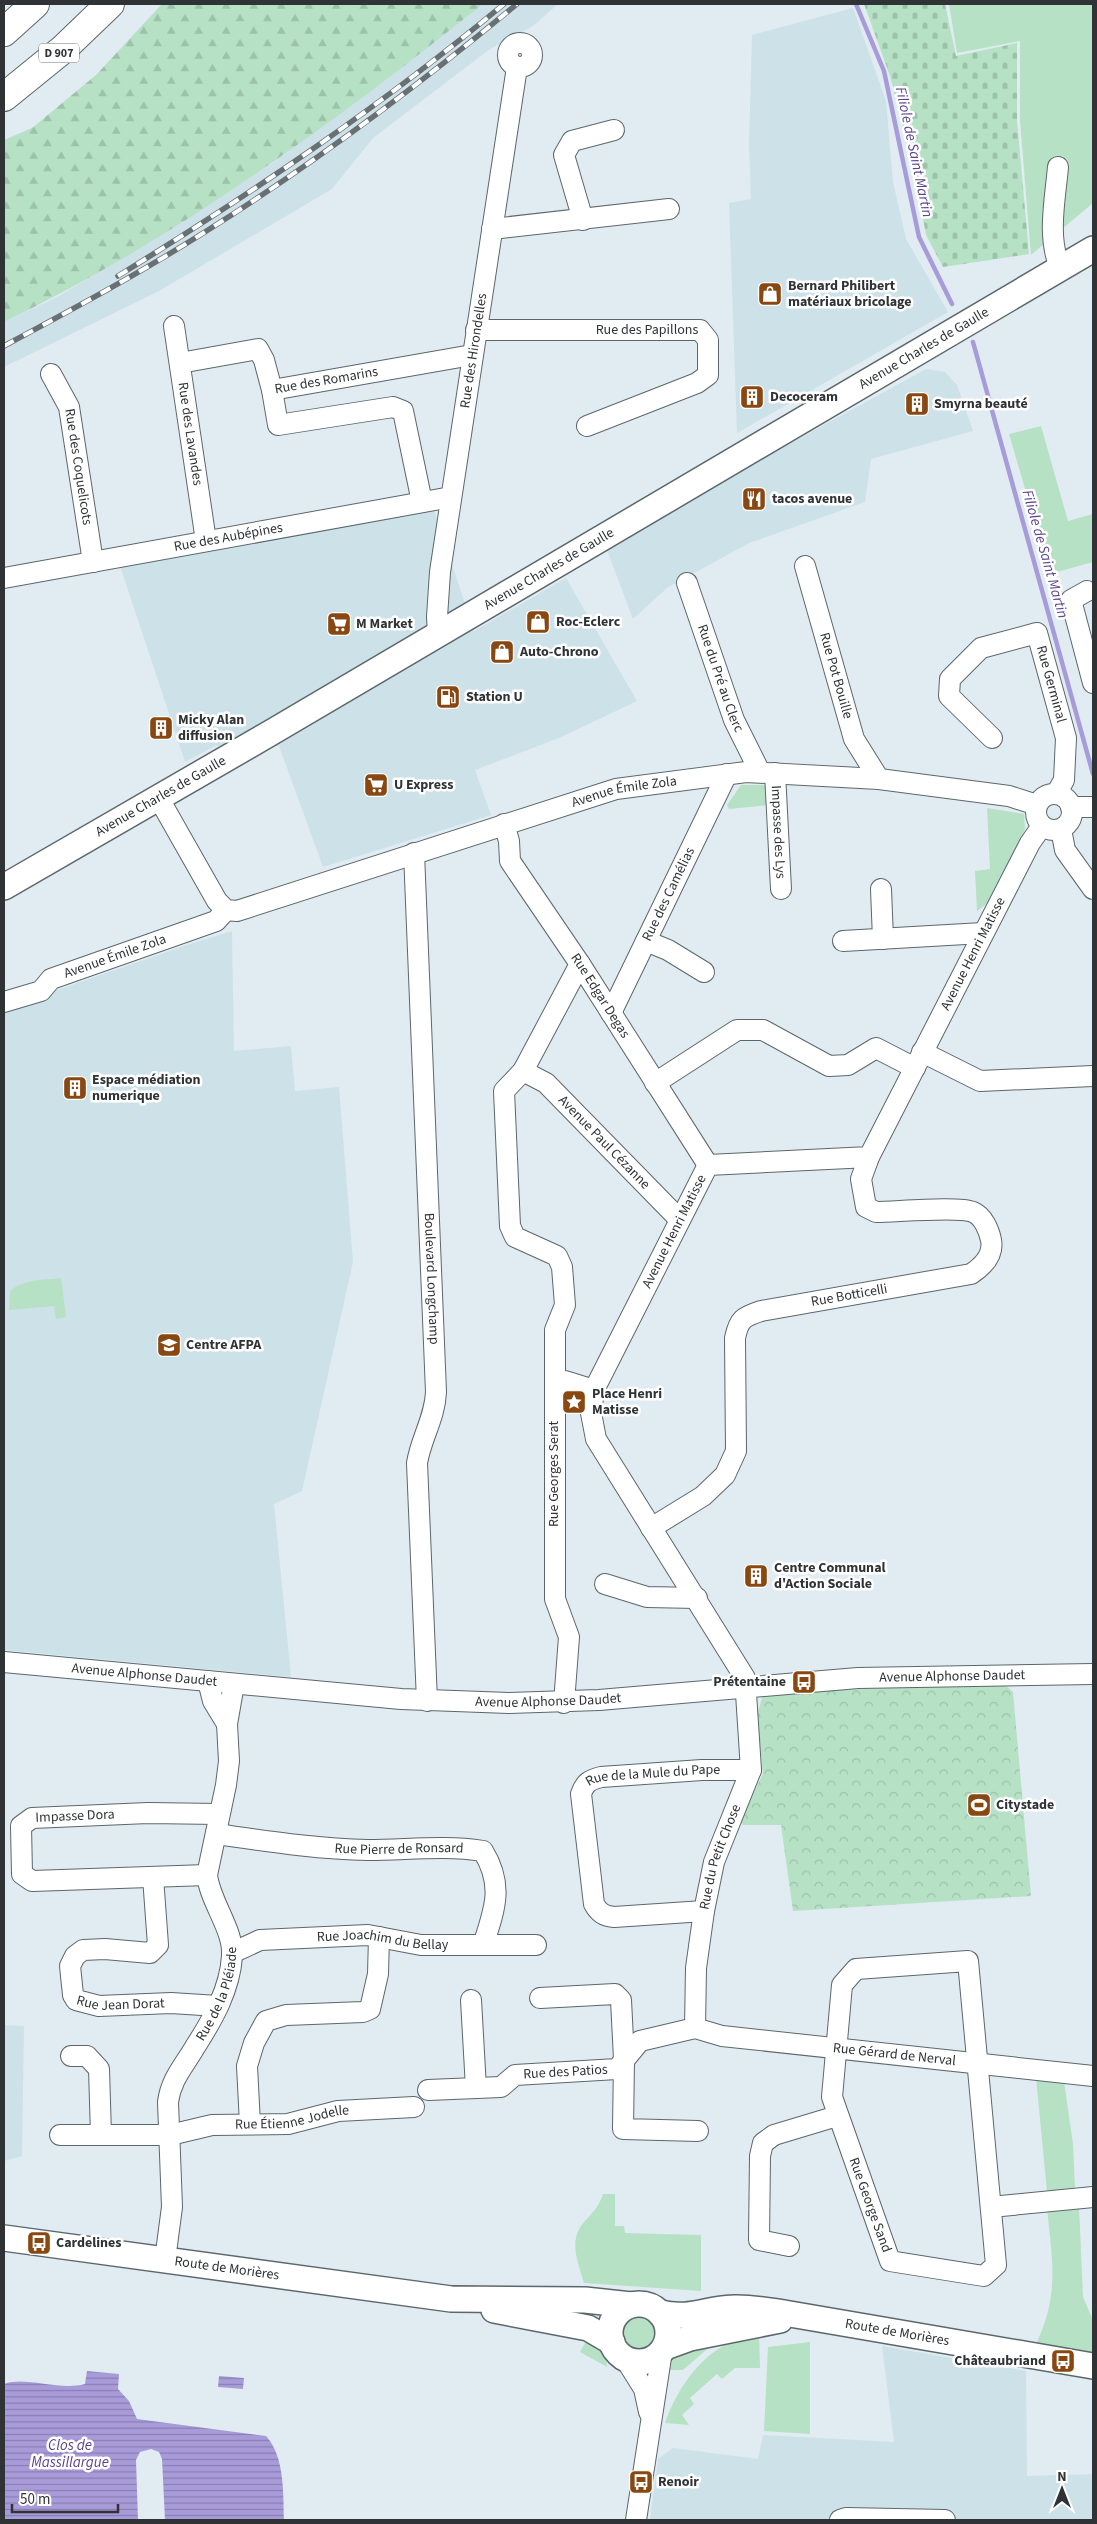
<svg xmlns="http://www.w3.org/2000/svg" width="1097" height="2524" font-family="'Source Sans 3',sans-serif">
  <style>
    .built { fill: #cde1e9 }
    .green { fill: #b6e1c5 }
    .forest { fill: url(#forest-firs) }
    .cemetery { fill: url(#cemetery-stones) }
    .park { fill: url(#park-crowns) }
    .water { fill: url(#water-rules) }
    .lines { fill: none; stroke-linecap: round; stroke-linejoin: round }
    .stream { stroke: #a89bd9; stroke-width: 4.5 }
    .minor-casing { stroke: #5c676b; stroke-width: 22 }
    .major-casing { stroke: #5c676b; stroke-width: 28 }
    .highway-casing { stroke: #5c676b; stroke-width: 30 }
    .minor { stroke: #fff; stroke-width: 20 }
    .major { stroke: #fff; stroke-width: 25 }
    .highway { stroke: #fff; stroke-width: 28 }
    .rail-casing { stroke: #697073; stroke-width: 5.5 }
    .rail { stroke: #fff; stroke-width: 4; stroke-dasharray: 11; stroke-linecap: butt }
    .labels { text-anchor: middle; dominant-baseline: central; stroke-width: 5; stroke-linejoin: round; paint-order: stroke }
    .shield { fill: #fff; stroke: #6d7072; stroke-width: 1 }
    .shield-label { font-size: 12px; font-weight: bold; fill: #2f3335 }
    .poi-label { font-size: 14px; font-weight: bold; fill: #2f3335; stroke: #fff; text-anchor: start }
    .street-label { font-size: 14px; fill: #2f3335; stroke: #fff }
    .water-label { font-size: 15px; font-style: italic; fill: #5a4590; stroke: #fff }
  </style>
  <defs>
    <pattern id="forest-firs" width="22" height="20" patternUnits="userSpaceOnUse" patternTransform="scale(1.25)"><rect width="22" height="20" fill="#b6e1c5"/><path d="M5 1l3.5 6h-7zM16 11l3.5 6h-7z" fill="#9dc2aa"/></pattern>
    <pattern id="cemetery-stones" width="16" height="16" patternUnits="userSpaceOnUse" patternTransform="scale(1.25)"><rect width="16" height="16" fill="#b6e1c5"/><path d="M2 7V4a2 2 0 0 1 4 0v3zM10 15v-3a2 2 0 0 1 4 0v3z" fill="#9dc2aa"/></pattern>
    <pattern id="park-crowns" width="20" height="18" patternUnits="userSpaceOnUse" patternTransform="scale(1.25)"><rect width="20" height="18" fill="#b6e1c5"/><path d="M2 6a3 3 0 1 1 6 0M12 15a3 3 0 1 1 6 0" fill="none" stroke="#9dc2aa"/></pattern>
    <pattern id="water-rules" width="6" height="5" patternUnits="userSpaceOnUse" patternTransform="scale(1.25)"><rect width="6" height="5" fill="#a89bd9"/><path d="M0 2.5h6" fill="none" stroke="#897fb1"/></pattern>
  </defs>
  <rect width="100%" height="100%" fill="#e0ecf1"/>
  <!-- built -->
  <path class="built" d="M483 4H558L533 26 490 49 373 138 332 189 159 291 4 367V322L57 297 166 232 273 163 422 52Z
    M853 8 886 101 893 182 906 239 948 312 737 433 729 203 751 199 749 144 752 35Z
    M926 369 945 372 957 385 973 431 871 459 865 502 749 543 667 588 633 619 607 550 722 481Z
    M434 510 474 631 566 578 637 701 559 738 475 770 491 815 323 867 279 746H215L185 762 120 566Z
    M232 931 234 1051 291 1046 295 1091 339 1087 353 1262 302 1491 274 1504 291 1677 4 1650V1006L66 987 187 945Z
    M4 2025 24 2026 22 2156 4 2161Z
    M882 2346 1026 2371 1027 2476 1093 2474V2520H650L658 2459 673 2448 758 2459 763 2435 894 2442Z"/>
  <!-- green -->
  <path class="green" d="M949 4H1093V203L1031 255 1020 121V41L957 53Z
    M1041 426 1068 521 1093 514V562L1050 574 1009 434Z
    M741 785H769V805L729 809 727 805Z
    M987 808 1024 814 1025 829 1018 846 990 901 977 911 975 871 990 869Z
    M61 1278 66 1317 56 1319 54 1306 9 1310 10 1291C24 1279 43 1280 61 1278Z
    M1036 2077 1064 2081 1073 2144 1075 2190 1047 2192Z
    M603 2194H615V2226H624L625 2233 701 2235V2291L584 2283C579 2266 569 2243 581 2226 591 2213 597 2211 603 2194Z
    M1079 2206 1083 2297 1093 2320V2353L1036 2344C1060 2294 1052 2260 1047 2208Z
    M621 2333a19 19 0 1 1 38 0a19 19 0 1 1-38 0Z
    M759 2331 760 2368H735L722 2379 717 2374 690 2398 694 2404 682 2415 689 2425 665 2423C675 2394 695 2362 723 2346 734 2339 747 2336 759 2331Z
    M590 2334C602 2343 607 2352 607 2367L580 2352Z
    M810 2342V2434L764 2431 768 2347Z
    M712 2345 683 2370H669L667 2363 672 2354Z"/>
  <!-- forest -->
  <path class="forest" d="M162 4H483C334 123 176 239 4 322V140L32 128 96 75Z"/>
  <!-- cemetery -->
  <path class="cemetery" d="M864 4H945L956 56 1017 43V120L1029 254 943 267 926 235 913 165 890 76Z"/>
  <!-- park -->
  <path class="park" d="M1002 1682 1013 1692 1031 1896 793 1911 781 1825H743L739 1821 763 1774 757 1715 763 1694Z"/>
  <!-- water -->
  <path class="water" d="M87 2371 119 2374 118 2389 129 2401 137 2419 266 2436C285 2457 283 2493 284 2520H165L162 2459 159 2452 151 2449 140 2452 136 2460 138 2520H4V2384C25 2376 59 2391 85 2384Z
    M219 2376 244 2378 243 2389 218 2387Z"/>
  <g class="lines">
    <!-- stream -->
    <path class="stream" d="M856 4 884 71 919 237 952 304
      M973 342 1093 774"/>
    <defs>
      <g id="minor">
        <circle cx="520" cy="55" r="12"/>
        <path d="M1058 167C1055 201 1047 236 1060 268"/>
        <path d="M583 220 564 155 572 141 614 130"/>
        <path d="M492 229 669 209"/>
        <path id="s1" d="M174 326 206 541"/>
        <path id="s2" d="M476 330H700L708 340V375L697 383 587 426"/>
        <path id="s3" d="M180 363 258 349 264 360 272 390 472 355"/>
        <path id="s4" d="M51 374 69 407 93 562"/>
        <path d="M272 390 278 425 393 407 403 411 422 502"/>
        <path id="s5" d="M805 566 854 739 879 779"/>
        <path id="s6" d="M4 578 451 497"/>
        <path id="s7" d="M687 583 734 720 760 772"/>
        <path d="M1087 591 1071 600 1093 683"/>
        <path id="s8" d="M438 634 437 617 440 572 517 67"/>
        <path id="s9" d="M992 738 949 696 950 679 981 648 1037 633 1066 738 1064 780 1056 794"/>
        <path id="s10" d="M775 773 781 889"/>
        <circle cx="1054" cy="812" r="18"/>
        <path id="s11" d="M158 797 217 901 226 910 237 911 616 789 746 772 879 779 1009 796 1037 805"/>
        <path d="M1071 807H1093"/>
        <path id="s12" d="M504 824 509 841 510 861 580 964 708 1165"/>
        <path d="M1061 829 1065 850 1093 889"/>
        <path id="s13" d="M414 853 436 1392C435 1418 421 1438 417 1463L427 1701"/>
        <path d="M881 889 883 939"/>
        <path d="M646 941 668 950 704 972"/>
        <path d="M843 941 983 933"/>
        <path id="s14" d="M4 1002 41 991 51 979 216 921 226 910"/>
        <path id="s15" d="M611 1013 727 774"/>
        <path d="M922 1052 980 1081 1093 1076"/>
        <path id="s16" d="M523 1071 546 1083 680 1220"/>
        <path d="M655 1083 737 1030H763L829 1066 848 1065 876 1048 915 1068"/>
        <path d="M555 1381H565L594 1390"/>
        <path id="s17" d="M651 1528 703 1496 725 1475 736 1451 735 1338C739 1319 743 1317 761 1311L971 1274C983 1266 994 1255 991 1240 989 1230 983 1216 973 1212 958 1206 895 1212 876 1212L866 1207 861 1179 869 1157"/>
        <path d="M605 1584 647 1597 697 1598"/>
        <path id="s18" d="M4 1662 401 1699 509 1703 599 1700 858 1678 1093 1674"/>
        <path d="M208 1681 213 1701 227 1724"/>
        <path d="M564 1703 569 1637 555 1599V1330L565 1305 562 1267 557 1256 515 1237 510 1226 504 1091 523 1071 580 964"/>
        <path id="s19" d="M216 1834C266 1841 317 1849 368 1850 407 1850 445 1845 483 1851 504 1885 495 1909 483 1945"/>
        <path id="s20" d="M207 1875 32 1881 22 1874 21 1826 32 1818 148 1813 219 1814"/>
        <path id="s21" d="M153 1877 158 1945 150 1953 105 1949 83 1950 75 1956 70 1966 73 1995 76 2000 99 2006 171 2003 218 2006"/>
        <path id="s22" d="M704 1911 614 1917C604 1916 599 1913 594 1904L581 1794C585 1782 590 1780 601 1777L702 1770H751"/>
        <path id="s23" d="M232 1953 260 1940 368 1935 421 1945H536"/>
        <path d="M968 1961 996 2265 984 2276 890 2261 832 2097 842 1985 856 1969Z"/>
        <path d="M540 1998 615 1994 621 2000 624 2059 623 2129 698 2131"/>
        <path d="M471 2000 476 2088"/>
        <path id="s24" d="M695 2028 696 1968 704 1911 714 1862 751 1770 745 1678 596 1439 591 1413 594 1390 708 1165 869 1157 1030 843 1042 826"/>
        <path d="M71 2056H87L99 2069 101 2135"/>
        <path id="s25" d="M428 2090 501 2087 515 2075 617 2069 640 2041 695 2028 722 2036 1093 2076"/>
        <path d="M250 2124 247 2066 254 2043 266 2021 286 2015 363 2012 370 2009 378 1974 379 1937"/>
        <path id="s26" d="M60 2135H170L212 2125 288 2124 338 2111 414 2107"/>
        <path d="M991 2207 1093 2197"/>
        <path d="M789 2246 759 2240 760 2156 763 2143 774 2135 837 2116"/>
        <path id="s27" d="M165 2260 172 2207 168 2102C171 2079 184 2066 195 2047 213 2019 230 1989 232 1956 234 1930 210 1902 207 1875L226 1785 229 1761 227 1724 234 1684"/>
        <path d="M624 2357 644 2389 649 2412"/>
        <path d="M636 2520 662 2351"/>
        <path d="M840 2520 846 2518 945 2520"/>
      </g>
      <g id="major">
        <path id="s28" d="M4 887 267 735 1093 249"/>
        <path id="s29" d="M4 2238 451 2299 585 2300 631 2305"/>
        <circle cx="639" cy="2333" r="29"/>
        <path d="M494 2310 588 2328 612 2342"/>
        <path id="s30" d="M660 2313C691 2320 704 2309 733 2308 750 2307 768 2311 784 2313L1093 2366"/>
        <path d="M665 2347 690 2338 780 2320"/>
      </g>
      <path id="highway" d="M4 32 35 4
        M4 97 62 50 110 4"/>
    </defs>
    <!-- minor casing -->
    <use href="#minor" class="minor-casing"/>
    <!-- major casing -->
    <use href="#major" class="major-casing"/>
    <!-- highway casing -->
    <use href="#highway" class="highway-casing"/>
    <!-- minor -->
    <use href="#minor" class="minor"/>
    <!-- major -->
    <use href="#major" class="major"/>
    <!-- highway -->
    <use href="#highway" class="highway"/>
    <defs>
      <path id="rail" d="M118 276C252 193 383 105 504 4
        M4 346C73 309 142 272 208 230 316 162 419 85 517 4"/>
    </defs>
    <!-- rail casing -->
    <use href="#rail" class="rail-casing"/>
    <!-- rail -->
    <use href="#rail" class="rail"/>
  </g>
  <!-- icons -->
  <defs>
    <symbol id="shop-square" viewBox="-11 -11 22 22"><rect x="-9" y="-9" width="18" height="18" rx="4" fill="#894812" stroke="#fff"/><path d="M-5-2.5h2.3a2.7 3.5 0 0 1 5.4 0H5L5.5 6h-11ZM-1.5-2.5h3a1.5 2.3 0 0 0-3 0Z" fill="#fff"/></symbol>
    <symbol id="building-square" viewBox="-11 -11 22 22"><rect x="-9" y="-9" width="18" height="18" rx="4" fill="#894812" stroke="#fff"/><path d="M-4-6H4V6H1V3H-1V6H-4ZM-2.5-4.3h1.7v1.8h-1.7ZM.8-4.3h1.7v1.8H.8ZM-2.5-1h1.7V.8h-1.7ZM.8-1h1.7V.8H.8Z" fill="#fff"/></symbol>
    <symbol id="restaurant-square" viewBox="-11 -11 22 22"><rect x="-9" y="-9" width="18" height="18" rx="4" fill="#894812" stroke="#fff"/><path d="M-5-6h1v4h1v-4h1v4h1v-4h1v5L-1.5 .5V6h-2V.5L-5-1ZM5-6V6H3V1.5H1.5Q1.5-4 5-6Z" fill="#fff"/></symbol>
    <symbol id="supermarket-square" viewBox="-11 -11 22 22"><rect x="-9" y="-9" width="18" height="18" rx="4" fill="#894812" stroke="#fff"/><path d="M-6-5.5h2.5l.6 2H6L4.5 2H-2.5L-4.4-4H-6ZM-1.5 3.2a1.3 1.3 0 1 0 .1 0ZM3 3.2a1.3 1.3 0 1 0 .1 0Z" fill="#fff"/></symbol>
    <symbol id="fuel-square" viewBox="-11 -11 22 22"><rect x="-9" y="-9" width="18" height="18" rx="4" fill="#894812" stroke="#fff"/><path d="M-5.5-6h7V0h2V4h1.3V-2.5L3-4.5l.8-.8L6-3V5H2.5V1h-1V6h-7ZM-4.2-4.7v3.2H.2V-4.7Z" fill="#fff"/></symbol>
    <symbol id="university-square" viewBox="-11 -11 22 22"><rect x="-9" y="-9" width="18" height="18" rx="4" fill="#894812" stroke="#fff"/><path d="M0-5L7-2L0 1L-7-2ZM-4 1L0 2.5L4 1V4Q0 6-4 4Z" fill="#fff"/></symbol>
    <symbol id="sight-square" viewBox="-11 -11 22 22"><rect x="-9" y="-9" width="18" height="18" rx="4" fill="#894812" stroke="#fff"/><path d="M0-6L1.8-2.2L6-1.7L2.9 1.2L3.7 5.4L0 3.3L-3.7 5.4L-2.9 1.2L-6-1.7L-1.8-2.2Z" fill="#fff"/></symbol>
    <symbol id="bus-square" viewBox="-11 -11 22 22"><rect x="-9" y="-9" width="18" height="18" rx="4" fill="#894812" stroke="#fff"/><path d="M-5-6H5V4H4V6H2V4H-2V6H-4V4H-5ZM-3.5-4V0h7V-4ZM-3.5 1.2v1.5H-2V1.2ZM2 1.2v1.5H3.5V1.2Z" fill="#fff"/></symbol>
    <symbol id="stadium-square" viewBox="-11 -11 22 22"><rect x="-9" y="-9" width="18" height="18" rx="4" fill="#894812" stroke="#fff"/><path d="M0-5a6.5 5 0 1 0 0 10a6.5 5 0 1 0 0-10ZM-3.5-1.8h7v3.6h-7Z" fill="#fff"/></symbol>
  </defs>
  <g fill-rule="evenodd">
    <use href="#shop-square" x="756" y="280" width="28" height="28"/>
    <use href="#building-square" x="738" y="383" width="28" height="28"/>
    <use href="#building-square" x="903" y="390" width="28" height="28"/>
    <use href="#restaurant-square" x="740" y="485" width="28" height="28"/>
    <use href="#shop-square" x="524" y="608" width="28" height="28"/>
    <use href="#supermarket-square" x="325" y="610" width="28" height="28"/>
    <use href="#shop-square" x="488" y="638" width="28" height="28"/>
    <use href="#fuel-square" x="434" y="683" width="28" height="28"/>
    <use href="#building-square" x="147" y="714" width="28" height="28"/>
    <use href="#supermarket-square" x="362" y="771" width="28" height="28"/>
    <use href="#building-square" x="61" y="1074" width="28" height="28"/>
    <use href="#university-square" x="155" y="1331" width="28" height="28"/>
    <use href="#sight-square" x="560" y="1388" width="28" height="28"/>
    <use href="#building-square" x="742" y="1562" width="28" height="28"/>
    <use href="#bus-square" x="790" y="1668" width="28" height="28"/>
    <use href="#stadium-square" x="965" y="1791" width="28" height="28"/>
    <use href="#bus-square" x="25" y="2229" width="28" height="28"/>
    <use href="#bus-square" x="1049" y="2347" width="28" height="28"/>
    <use href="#bus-square" x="627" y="2468" width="28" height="28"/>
  </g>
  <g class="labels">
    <!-- shield labels -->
    <rect class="shield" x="39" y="43.5" width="40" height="19" rx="4"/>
    <g class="shield-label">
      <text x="59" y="53">D 907</text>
    </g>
    <!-- poi labels -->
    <g class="poi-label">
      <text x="788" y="286">Bernard Philibert<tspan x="788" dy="16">matériaux bricolage</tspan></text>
      <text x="770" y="397">Decoceram</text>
      <text x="934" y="404">Smyrna beauté</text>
      <text x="772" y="499">tacos avenue</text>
      <text x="556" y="622">Roc-Eclerc</text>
      <text x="356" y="624">M Market</text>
      <text x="520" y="652">Auto-Chrono</text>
      <text x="466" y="697">Station U</text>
      <text x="178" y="720">Micky Alan<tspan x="178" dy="16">diffusion</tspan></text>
      <text x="394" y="785">U Express</text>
      <text x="92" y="1080">Espace médiation<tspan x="92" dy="16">numerique</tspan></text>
      <text x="186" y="1345">Centre AFPA</text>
      <text x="592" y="1394">Place Henri<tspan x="592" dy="16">Matisse</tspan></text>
      <text x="774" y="1568">Centre Communal<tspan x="774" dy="16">d'Action Sociale</tspan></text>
      <text x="786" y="1682" text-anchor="end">Prétentaine</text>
      <text x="996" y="1805">Citystade</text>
      <text x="56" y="2243">Cardelines</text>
      <text x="1046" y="2361" text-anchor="end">Châteaubriand</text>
      <text x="658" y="2482">Renoir</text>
    </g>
    <!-- street labels -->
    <g class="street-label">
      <text stroke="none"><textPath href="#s2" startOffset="171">Rue des Papillons</textPath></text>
      <text stroke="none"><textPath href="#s28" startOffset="1066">Avenue Charles de Gaulle</textPath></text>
      <text stroke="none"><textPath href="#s8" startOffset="286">Rue des Hirondelles</textPath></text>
      <text stroke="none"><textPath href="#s3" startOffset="178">Rue des Romarins</textPath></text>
      <text stroke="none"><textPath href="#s1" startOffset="109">Rue des Lavandes</textPath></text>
      <text stroke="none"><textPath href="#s4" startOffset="98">Rue des Coquelicots</textPath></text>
      <text stroke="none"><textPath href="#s6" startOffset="228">Rue des Aubépines</textPath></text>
      <text stroke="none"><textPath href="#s28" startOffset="631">Avenue Charles de Gaulle</textPath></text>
      <text stroke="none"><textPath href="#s5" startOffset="114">Rue Pot Bouille</textPath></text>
      <text stroke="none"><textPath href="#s7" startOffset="101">Rue du Pré au Clerc</textPath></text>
      <text stroke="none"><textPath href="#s9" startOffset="232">Rue Germinal</textPath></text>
      <text stroke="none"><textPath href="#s11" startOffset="549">Avenue Émile Zola</textPath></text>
      <text stroke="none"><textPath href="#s28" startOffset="181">Avenue Charles de Gaulle</textPath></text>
      <text stroke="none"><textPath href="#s10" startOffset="59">Impasse des Lys</textPath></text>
      <text stroke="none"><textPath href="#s15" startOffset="132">Rue des Camélias</textPath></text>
      <text stroke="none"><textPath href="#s24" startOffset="1332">Avenue Henri Matisse</textPath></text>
      <text stroke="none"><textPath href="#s14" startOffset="122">Avenue Émile Zola</textPath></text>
      <text stroke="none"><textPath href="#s12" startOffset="200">Rue Edgar Degas</textPath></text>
      <text stroke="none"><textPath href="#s16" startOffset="109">Avenue Paul Cézanne</textPath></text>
      <text stroke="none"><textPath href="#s24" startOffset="868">Avenue Henri Matisse</textPath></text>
      <text stroke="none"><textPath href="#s13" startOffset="426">Boulevard Longchamp</textPath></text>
      <text stroke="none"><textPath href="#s17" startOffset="361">Rue Botticelli</textPath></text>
      <text transform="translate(554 1474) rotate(-90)">Rue Georges Serat</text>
      <text stroke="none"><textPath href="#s18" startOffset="141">Avenue Alphonse Daudet</textPath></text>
      <text stroke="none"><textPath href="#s18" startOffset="951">Avenue Alphonse Daudet</textPath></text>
      <text stroke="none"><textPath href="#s18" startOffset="546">Avenue Alphonse Daudet</textPath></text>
      <text stroke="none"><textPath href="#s22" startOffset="306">Rue de la Mule du Pape</textPath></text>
      <text stroke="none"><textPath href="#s20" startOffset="292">Impasse Dora</textPath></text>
      <text stroke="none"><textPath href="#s19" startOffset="184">Rue Pierre de Ronsard</textPath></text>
      <text stroke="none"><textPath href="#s24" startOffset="174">Rue du Petit Chose</textPath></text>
      <text stroke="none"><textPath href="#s23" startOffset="154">Rue Joachim du Bellay</textPath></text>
      <text stroke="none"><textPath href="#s27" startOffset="279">Rue de la Pléiade</textPath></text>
      <text stroke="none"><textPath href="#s21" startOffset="248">Rue Jean Dorat</textPath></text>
      <text stroke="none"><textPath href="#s25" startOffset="488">Rue Gérard de Nerval</textPath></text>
      <text stroke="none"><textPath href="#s25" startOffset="142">Rue des Patios</textPath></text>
      <text stroke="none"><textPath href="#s26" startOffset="234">Rue Étienne Jodelle</textPath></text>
      <text transform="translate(870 2205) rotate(70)">Rue George Sand</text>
      <text stroke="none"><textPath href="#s29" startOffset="225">Route de Morières</textPath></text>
      <text stroke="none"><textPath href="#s30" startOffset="240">Route de Morières</textPath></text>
    </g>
    <!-- water labels -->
    <g class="water-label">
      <text transform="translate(914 152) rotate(78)">Filiole de Saint Martin</text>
      <text transform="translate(1045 554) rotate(74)">Filiole de Saint Martin</text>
      <text x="70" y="2445">Clos de<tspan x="70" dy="17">Massillargue</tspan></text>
    </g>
  </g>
  <!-- border -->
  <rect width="1097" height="2524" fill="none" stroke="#2f3335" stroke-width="10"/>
  <!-- north arrow -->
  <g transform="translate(1062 2489)" stroke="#ffffff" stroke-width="4" paint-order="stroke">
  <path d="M0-4L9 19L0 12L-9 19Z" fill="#2f3335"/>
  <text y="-8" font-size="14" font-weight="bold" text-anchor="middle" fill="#2f3335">N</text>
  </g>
  <!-- scale -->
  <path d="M12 2504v8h106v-8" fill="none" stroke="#2f3335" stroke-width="2.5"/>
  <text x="20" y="2504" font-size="15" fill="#2f3335" stroke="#ffffff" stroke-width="4" paint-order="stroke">50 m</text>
</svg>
